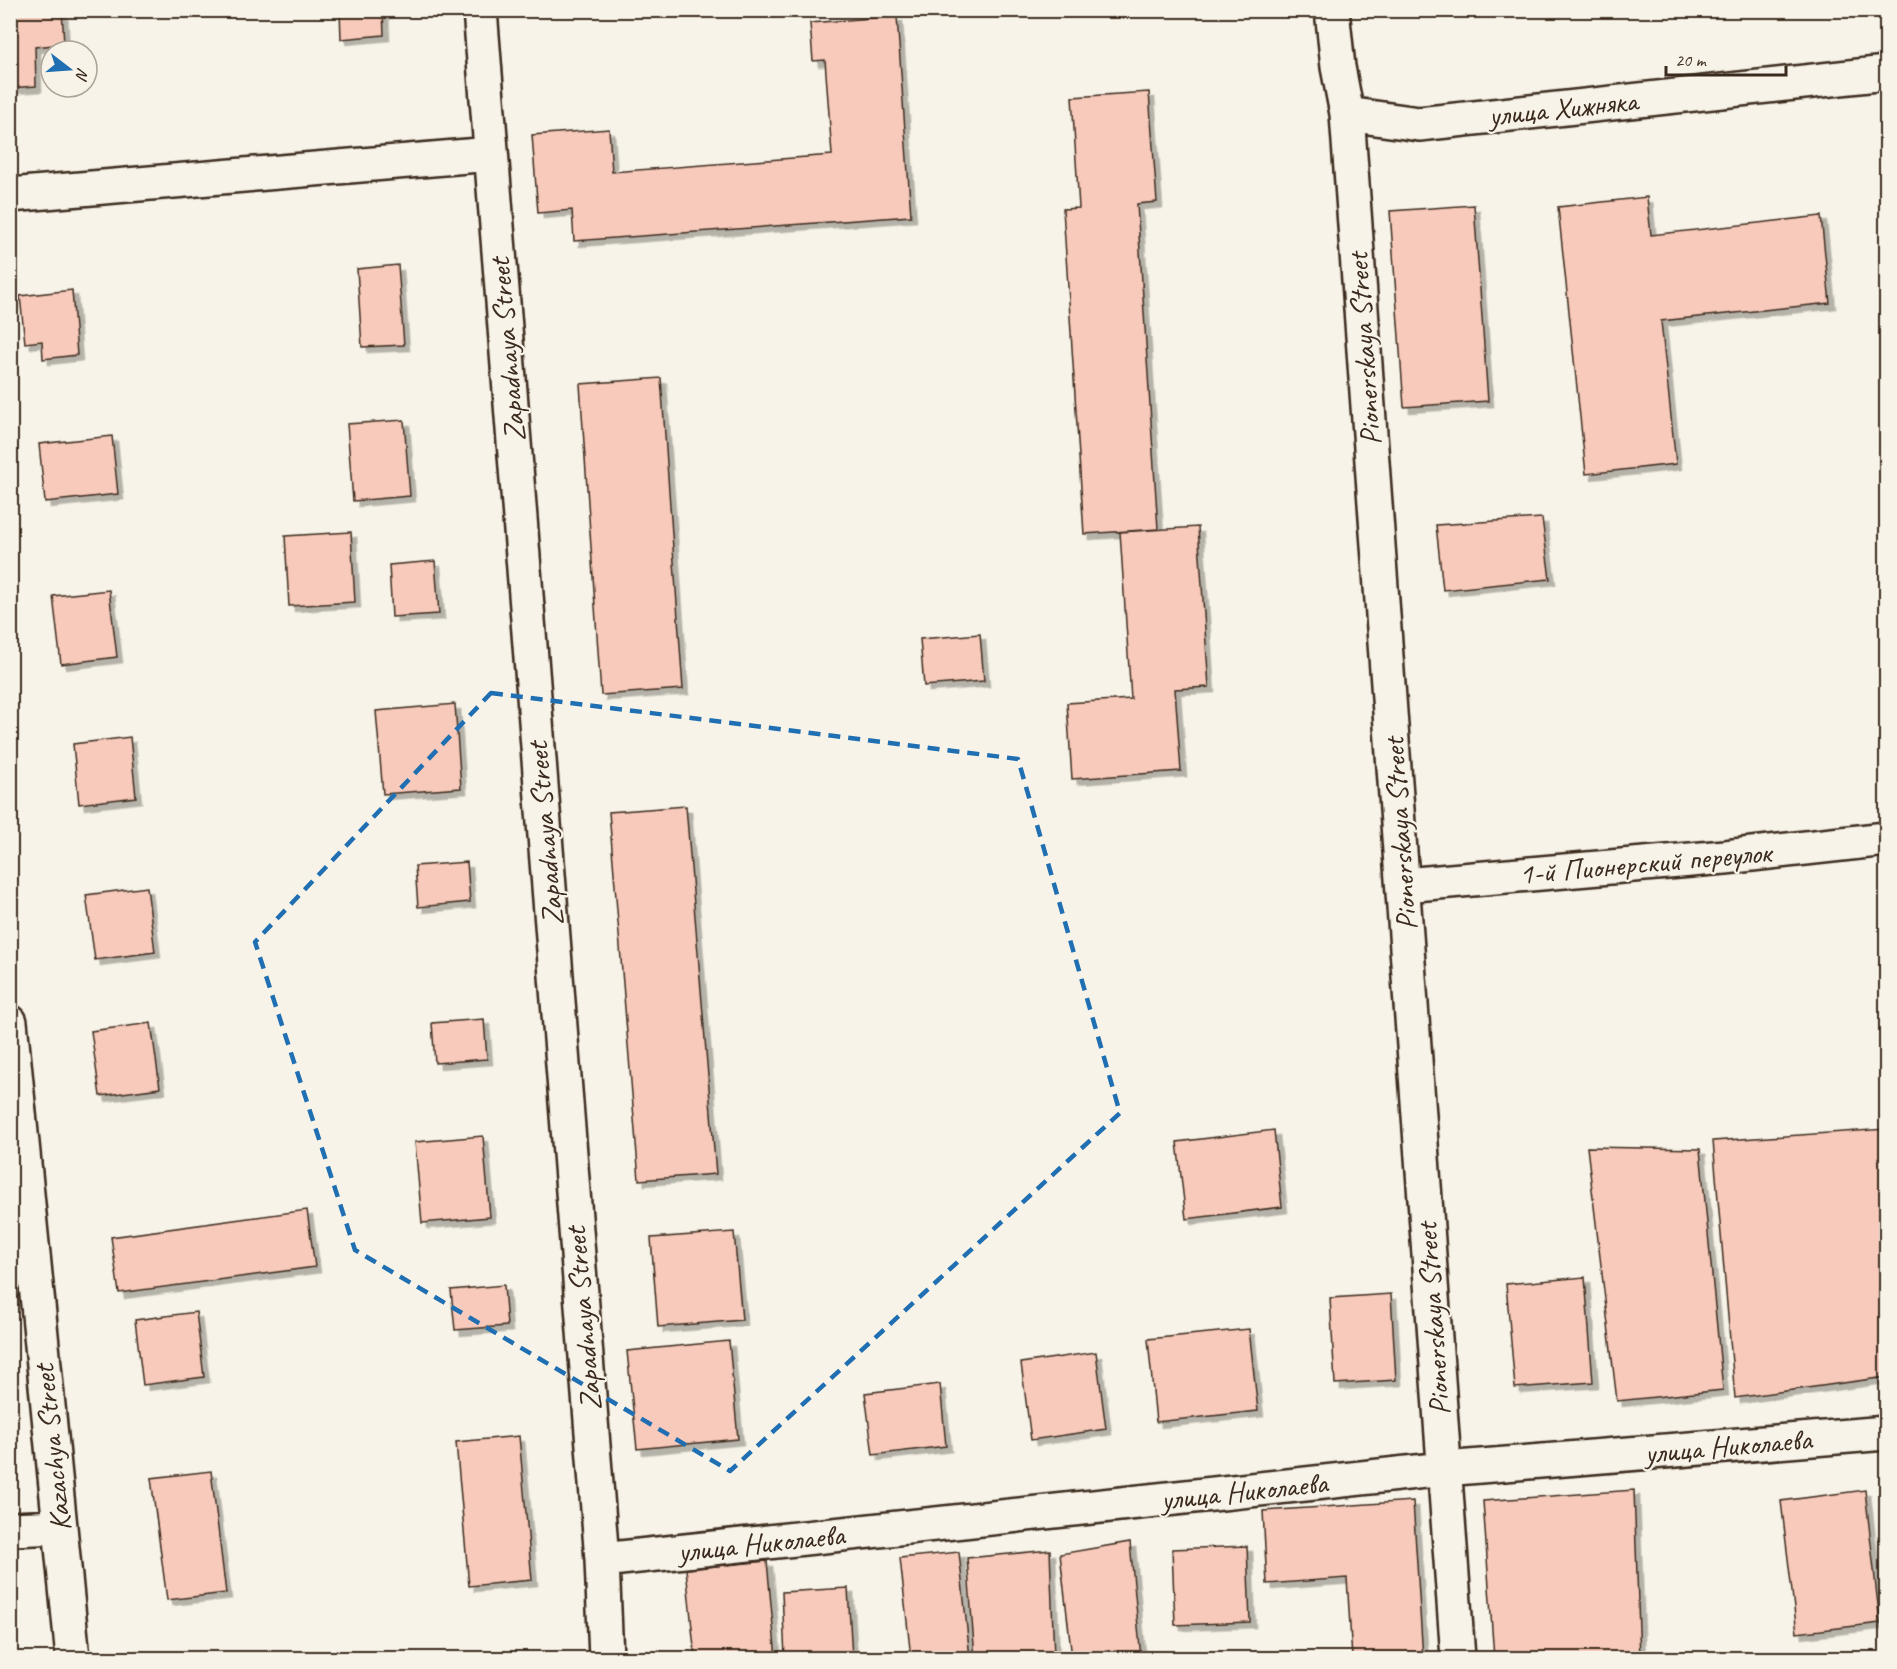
<svg xmlns="http://www.w3.org/2000/svg" width="1897" height="1669" font-family="Caveat,sans-serif">
  <style>
    .building { fill: #f7cabb; stroke: #3b2a1e; stroke-width: 1.5; filter: url(#shadow) }
    .lines { fill: none; stroke-linecap: round; stroke-linejoin: round }
    .minor-casing { stroke: #3b2a1e; stroke-width: 38 }
    .minor { stroke: #f7f3e8; stroke-width: 33 }
    .marked { fill: none; stroke: #1f6fb2; stroke-width: 4.5; stroke-dasharray: 12 8; stroke-linejoin: round }
    .labels { text-anchor: middle; dominant-baseline: central; stroke-width: 4.5; stroke-linejoin: round; paint-order: stroke }
    .street-label { font-size: 30px; fill: #3b2a1e; stroke: #f7f3e8 }
  </style>
  <defs>
    <filter id="shadow"><feDropShadow dx="5.5" dy="5.5" stdDeviation="0" flood-color="#0004"/></filter>
  </defs>
  <rect width="100%" height="100%" fill="#f7f3e8"/>
  <filter id="ink" filterUnits="userSpaceOnUse"><feTurbulence type="fractalNoise" baseFrequency=".0167" numOctaves="2"/><feDisplacementMap in="SourceGraphic" scale="12" xChannelSelector="R" yChannelSelector="G"/><feConvolveMatrix kernelMatrix="1 2 1 2 8 2 1 2 1" color-interpolation-filters="sRGB"/></filter>
  <g filter="url(#ink)">
    <!-- building -->
    <path class="building" d="M10 10H62L64 44 35 47 36 86 10 88Z
      M340 10H383L384 35 341 39Z
      M897 16 911 216 574 241 572 210 538 213 532 135 609 129 612 172 832 155 825 60 813 61 810 23Z
      M1149 92 1157 202 1137 204 1158 529 1084 534 1063 209 1079 208 1072 97Z
      M1647 197 1651 235 1821 216 1830 303 1661 321 1676 464 1586 474 1558 207Z
      M1474 205 1488 401 1404 407 1390 211Z
      M398 265 404 345 362 347 357 269Z
      M72 290 77 355 43 359 42 341 25 343 20 296Z
      M661 378 683 689 601 695 580 384Z
      M404 420 410 496 353 501 347 424Z
      M112 436 118 494 45 502 39 444Z
      M1542 518 1550 579 1443 590 1436 525Z
      M1198 527 1209 687 1175 689 1181 771 1072 779 1067 703 1131 699 1120 532Z
      M351 532 355 602 289 606 285 536Z
      M435 561 439 614 392 617 389 565Z
      M109 590 117 657 61 664 53 596Z
      M980 634 984 681 924 686 920 639Z
      M455 704 461 788 383 794 376 711Z
      M130 737 136 797 79 804 73 744Z
      M686 806 716 1174 639 1180 609 812Z
      M467 862 470 902 418 907 415 866Z
      M147 887 155 952 95 960 86 895Z
      M484 1019 487 1059 435 1063 432 1023Z
      M151 1023 160 1088 100 1096 91 1031Z
      M1886 1129V1377L1735 1398 1713 1141Z
      M1274 1130 1282 1207 1186 1219 1177 1142Z
      M483 1136 490 1217 422 1223 415 1142Z
      M1587 1147 1700 1149 1723 1390 1617 1401Z
      M307 1210 315 1267 119 1293 111 1237Z
      M734 1232 742 1320 658 1327 651 1238Z
      M1585 1277 1593 1382 1515 1388 1506 1284Z
      M504 1285 507 1326 455 1330 451 1290Z
      M1391 1294 1396 1380 1335 1384 1330 1298Z
      M196 1312 204 1377 143 1385 135 1320Z
      M1249 1329 1258 1411 1156 1422 1148 1339Z
      M729 1341 738 1439 637 1449 627 1351Z
      M1096 1352 1106 1429 1031 1440 1021 1363Z
      M940 1384 946 1446 873 1455 865 1393Z
      M519 1436 532 1580 469 1586 456 1442Z
      M211 1471 226 1593 167 1600 151 1478Z
      M1634 1490 1640 1658H1494L1483 1501Z
      M1865 1490 1880 1623 1797 1633 1781 1501Z
      M1413 1501 1423 1658H1352L1347 1578 1267 1584 1263 1511Z
      M1130 1542 1141 1658H1072L1060 1554Z
      M1247 1546 1250 1622 1175 1625 1172 1549Z
      M1050 1550 1054 1658H975L967 1558Z
      M959 1552 970 1658H911L900 1558Z
      M767 1561 776 1658H695L686 1569Z
      M848 1588 852 1658H785L782 1592Z"/>
    <g class="lines">
      <defs>
        <path id="minor" d="M480 10 602 1560 606 1658
          M1332 10 1338 67 1347 114 1458 1658
          M1347 114 1419 124 1886 73
          M10 195 491 154
          M1404 885 1725 857 1886 839
          M10 1022 73 1658
          M10 1529 60 1527
          M602 1560 1444 1469 1886 1433"/>
      </defs>
      <!-- minor casing -->
      <use href="#minor" class="minor-casing"/>
      <!-- minor -->
      <use href="#minor" class="minor"/>
    </g>
  </g>
  <!-- marked area -->
  <path class="marked" d="M491 693 1018 759 1120 1113 730 1471 355 1250 255 942Z"/>
  <g class="labels">
    <!-- street labels -->
    <g class="street-label">
      <text transform="translate(1563 108) rotate(-6)">улица Хижняка</text>
      <text transform="translate(1364 349) rotate(-94)">Pionerskaya Street</text>
      <text transform="translate(507 350) rotate(-95)">Zapadnaya Street</text>
      <text transform="translate(545 834) rotate(-95)">Zapadnaya Street</text>
      <text transform="translate(1400 834) rotate(-94)">Pionerskaya Street</text>
      <text transform="translate(1645 863) rotate(-5)">1-й Пионерский переулок</text>
      <text transform="translate(583 1319) rotate(-95)">Zapadnaya Street</text>
      <text transform="translate(1433 1319) rotate(-94)">Pionerskaya Street</text>
      <text transform="translate(1728 1446) rotate(-5)">улица Николаева</text>
      <text transform="translate(52 1448) rotate(-96)">Kazachya Street</text>
      <text transform="translate(1244 1491) rotate(-6)">улица Николаева</text>
      <text transform="translate(761 1543) rotate(-6)">улица Николаева</text>
    </g>
  </g>
  <!-- margin -->
  <rect width="1897" height="1669" fill="none" stroke="#f7f3e8" stroke-width="36"/>
  <rect x="18" y="18" width="1861" height="1633" fill="none" stroke="#3b2a1e" stroke-width="2" filter="url(#ink)"/>
  <!-- north arrow -->
  <g transform="translate(69 69) rotate(107)"><circle r="28" fill="#f7f3e8" stroke="#aca397" stroke-width="1.5"/>
  <path d="M0-4.5L10 22L0 15L-10 22Z" fill="#1f6fb2"/>
  <text y="-9" font-size="16" font-weight="bold" text-anchor="middle" fill="#3b2a1e">N</text>
  </g>
  <!-- scale -->
  <path d="M1666 66v9h120v-9" fill="none" stroke="#3b2a1e" stroke-width="3"/>
  <text x="1675" y="66" font-size="18" fill="#3b2a1e" stroke="#f7f3e8" stroke-width="4.5" paint-order="stroke">20 m</text>
</svg>
